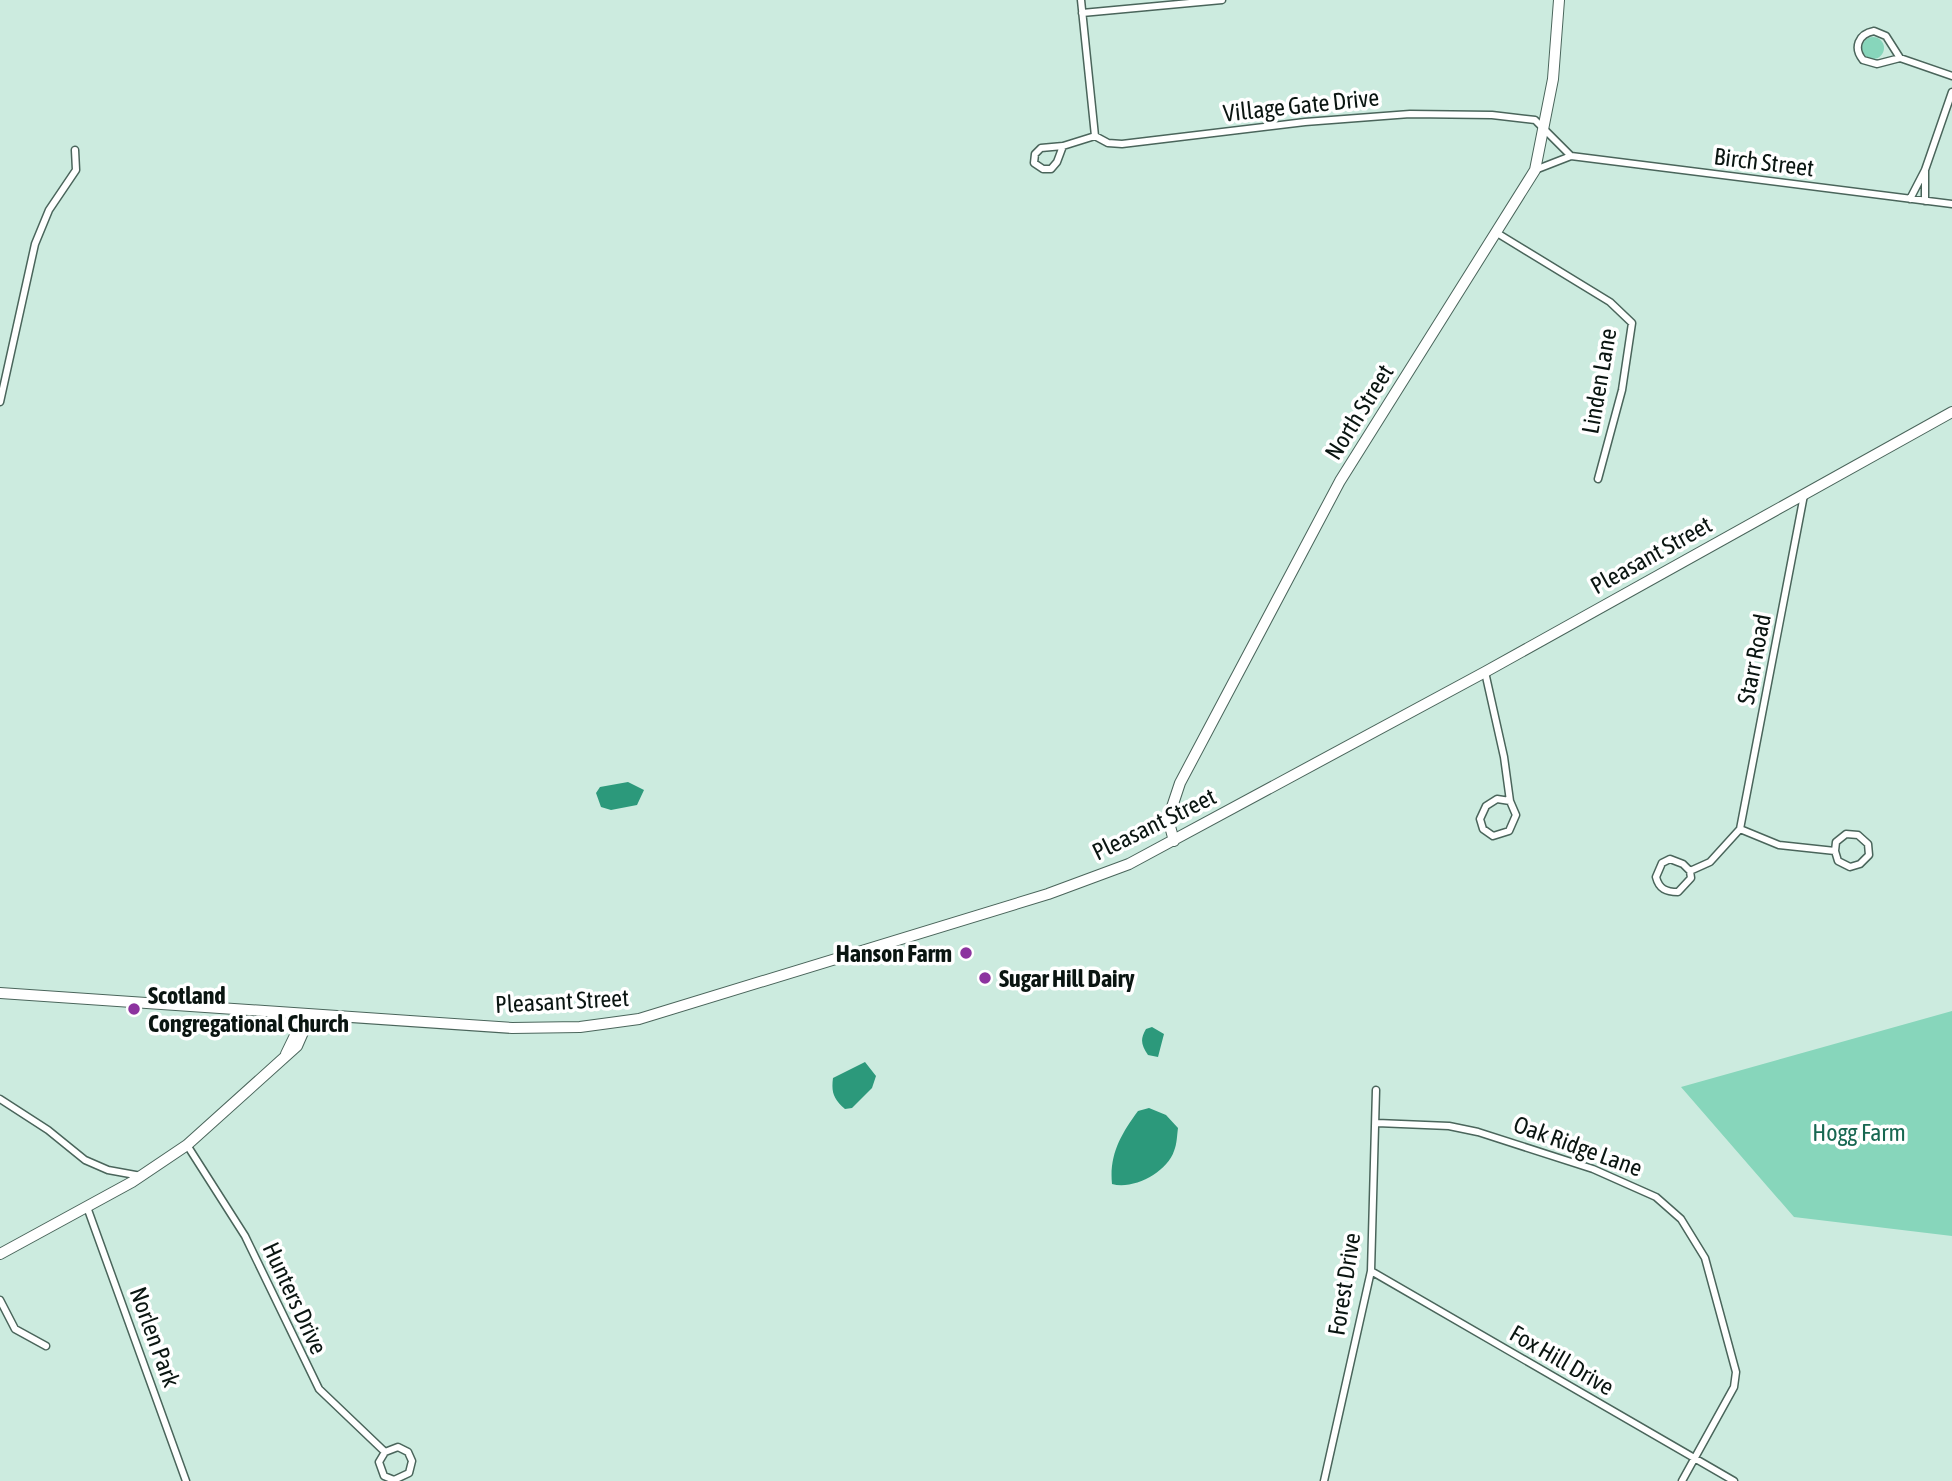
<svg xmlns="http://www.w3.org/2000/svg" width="1952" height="1481" font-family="'Asap Condensed',sans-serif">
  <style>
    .green { fill: #87d6bb }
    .water { fill: #2c997b }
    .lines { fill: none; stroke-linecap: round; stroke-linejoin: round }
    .minor-casing { stroke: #4a655b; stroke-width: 9 }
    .secondary-casing { stroke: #4a655b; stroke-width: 12 }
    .minor { stroke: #fff; stroke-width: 6 }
    .secondary { stroke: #fff; stroke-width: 10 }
    .poi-dot { fill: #8c339f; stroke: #fff; stroke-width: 2.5 }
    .labels { text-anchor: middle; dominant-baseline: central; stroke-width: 7; stroke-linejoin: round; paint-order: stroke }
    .street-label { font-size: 24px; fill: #0a1511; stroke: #fff }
    .poi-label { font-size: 24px; font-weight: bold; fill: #0a1511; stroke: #fff; text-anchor: start }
    .park-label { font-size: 24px; fill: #176751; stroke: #fff }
  </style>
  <rect width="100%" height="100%" fill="#ccebdf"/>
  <!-- green -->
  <path class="green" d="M1862 48a11 11 0 1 1 22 0a11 11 0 1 1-22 0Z
    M1952 1011V1236L1794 1217 1681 1087Z"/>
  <!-- water -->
  <path class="water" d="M628 782 644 790 637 805 611 810 601 807 596 793 600 787Z
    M1152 1027 1164 1034 1158 1057 1148 1055C1141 1045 1140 1039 1146 1029Z
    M865 1062 876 1076 872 1088 852 1108 845 1109C834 1099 831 1093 833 1078Z
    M1149 1108 1166 1115 1178 1128C1177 1135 1177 1144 1174 1151 1167 1172 1134 1190 1112 1184 1109 1155 1121 1134 1138 1111Z"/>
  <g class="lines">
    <defs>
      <path id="minor" d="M1081 0 1095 136
        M1082 13 1222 0
        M1874 31 1886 36 1900 58 1877 64 1863 60C1853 48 1858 34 1874 31Z
        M1900 58 1952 76
        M1063 146 1041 148 1035 154 1034 163 1043 169H1051L1057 162 1063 146 1095 136 1108 143 1122 144 1305 122 1410 114 1492 115 1535 120 1571 156 1952 204
        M1535 170 1571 156
        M1910 199 1925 170 1952 92
        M1925 201V171
        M1497 233 1610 302 1632 323 1622 390 1598 479
        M0 402 35 244 49 210 76 170 75 150
        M1485 672 1504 757 1510 801
        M1497 799 1510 801 1516 815 1509 831 1493 836 1483 829 1480 819 1486 806Z
        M1740 829 1804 495
        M1690 871 1691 878 1678 892C1666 892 1659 889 1656 877L1662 863 1670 859 1683 864 1690 871 1710 862 1740 829 1779 845 1835 851 1836 842 1846 834 1858 835 1868 844 1869 855 1860 864 1850 867 1838 861 1835 851
        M0 1099 48 1130 85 1160 108 1170 141 1176
        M1377 1123 1449 1126 1478 1132 1593 1169 1656 1197 1681 1219 1705 1258 1736 1372 1734 1387 1682 1481
        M187 1145 245 1236 319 1389 385 1452 398 1447 408 1452 412 1461 409 1473 394 1480 384 1476 379 1462 385 1452
        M87 1207 186 1481
        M1371 1271 1734 1481
        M0 1300 15 1329 46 1346
        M1324 1481 1371 1271 1376 1090"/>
      <path id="secondary" d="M1174 841 1168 819 1180 783 1340 481 1535 170 1553 79 1559 0
        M0 993 512 1028 580 1027 639 1019 1048 894 1129 864 1485 672 1952 412
        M0 1254 132 1182 187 1145 297 1046 304 1030 301 1023 286 1054"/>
    </defs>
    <!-- minor casing -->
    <use href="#minor" class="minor-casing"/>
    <!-- secondary casing -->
    <use href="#secondary" class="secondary-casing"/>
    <!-- minor -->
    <use href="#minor" class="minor"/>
    <!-- secondary -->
    <use href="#secondary" class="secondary"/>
  </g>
  <!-- markers -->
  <g class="poi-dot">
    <circle cx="966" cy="953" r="7"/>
    <circle cx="985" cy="978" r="7"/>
    <circle cx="134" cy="1009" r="7"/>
  </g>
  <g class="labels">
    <!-- street labels -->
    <g class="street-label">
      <text transform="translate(1301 105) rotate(-6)">Village Gate Drive</text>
      <text transform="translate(1764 162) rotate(7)">Birch Street</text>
      <text transform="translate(1599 381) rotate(-80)">Linden Lane</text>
      <text transform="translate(1359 412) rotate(-58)">North Street</text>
      <text transform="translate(1651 555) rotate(-29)">Pleasant Street</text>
      <text transform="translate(1754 659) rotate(-79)">Starr Road</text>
      <text transform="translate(1154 824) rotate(-26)">Pleasant Street</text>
      <text transform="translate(562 1001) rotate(-3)">Pleasant Street</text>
      <text transform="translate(1578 1146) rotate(20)">Oak Ridge Lane</text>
      <text transform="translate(1344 1284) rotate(-81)">Forest Drive</text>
      <text transform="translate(295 1298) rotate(65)">Hunters Drive</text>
      <text transform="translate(155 1337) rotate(70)">Norlen Park</text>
      <text transform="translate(1562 1360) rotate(30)">Fox Hill Drive</text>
    </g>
    <!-- poi labels -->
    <g class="poi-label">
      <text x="952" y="953" text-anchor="end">Hanson Farm</text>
      <text x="999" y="978">Sugar Hill Dairy</text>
      <text x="148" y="995">Scotland<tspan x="148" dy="28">Congregational Church</tspan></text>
    </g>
    <!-- park labels -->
    <g class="park-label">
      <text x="1859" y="1132">Hogg Farm</text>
    </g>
  </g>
</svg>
